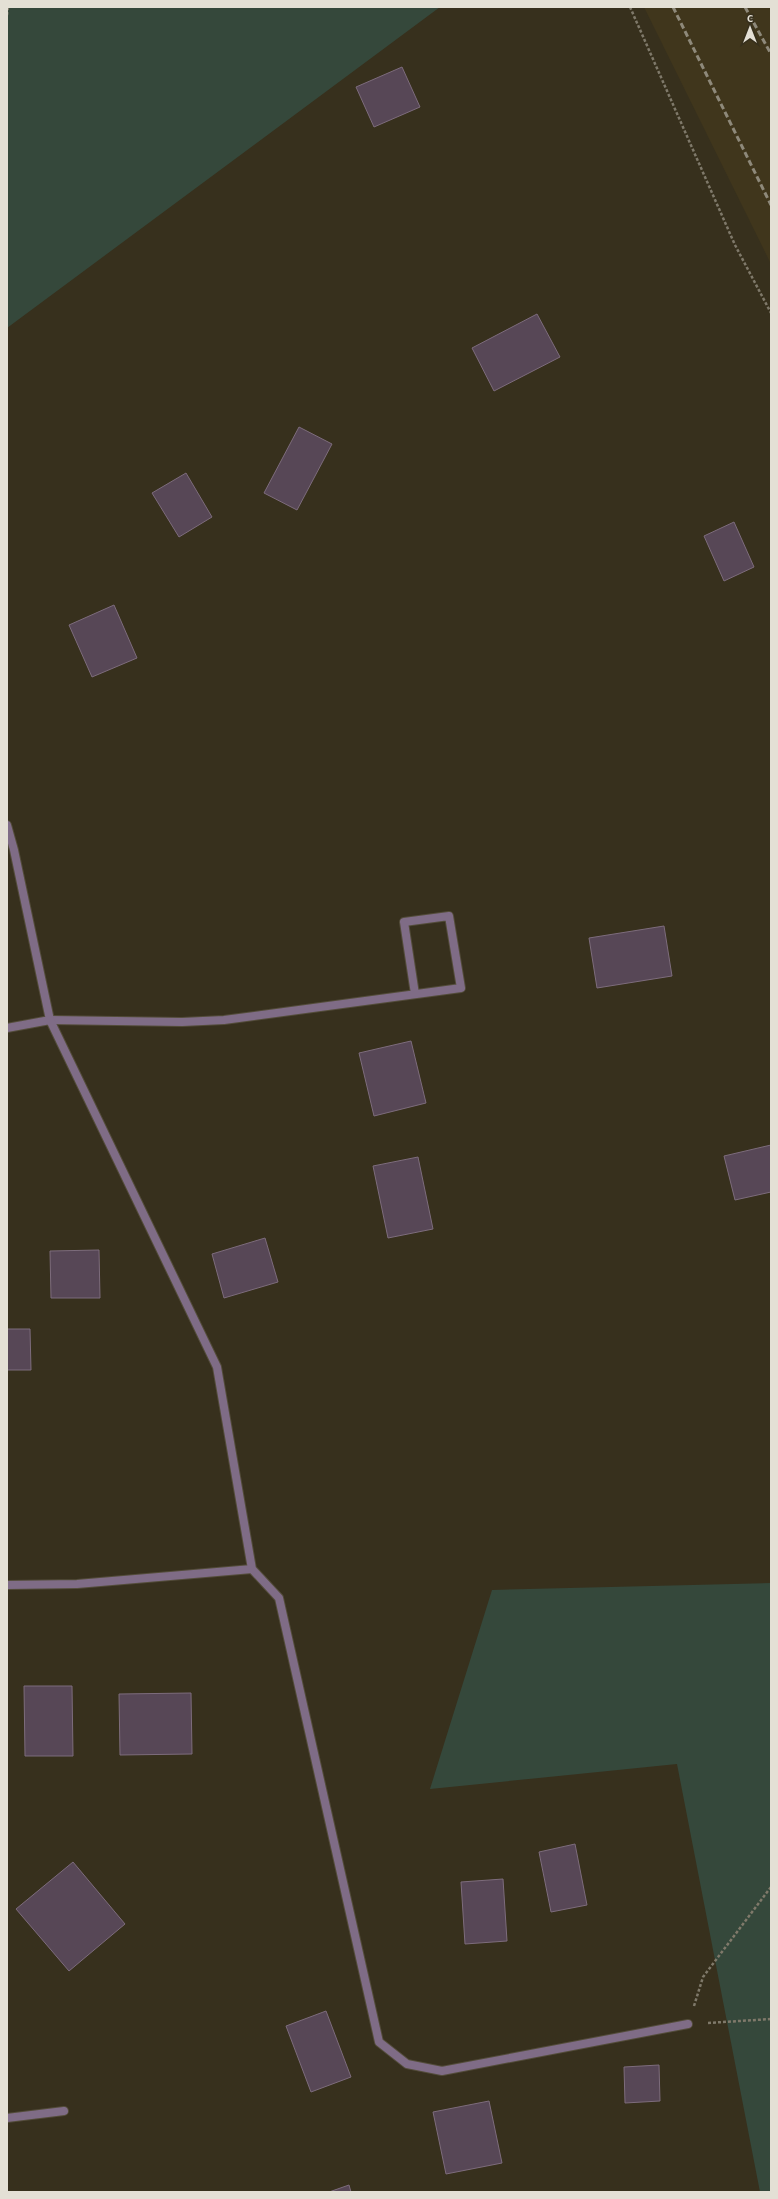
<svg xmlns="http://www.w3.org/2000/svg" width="778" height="2199" font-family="'Alegreya Sans',sans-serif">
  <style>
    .built { fill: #40361c }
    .green { fill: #35483b }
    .building { fill: #574756; stroke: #7d6c7c }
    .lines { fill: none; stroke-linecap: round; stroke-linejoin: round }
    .service-casing { stroke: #534c3a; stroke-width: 10 }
    .minor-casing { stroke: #534c3a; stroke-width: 10 }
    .path { stroke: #7f796a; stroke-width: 2.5; stroke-dasharray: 3 2; stroke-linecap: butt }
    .service { stroke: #7f6c86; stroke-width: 8 }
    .minor { stroke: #7f6c86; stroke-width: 8 }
    .rail { stroke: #8e897a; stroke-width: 3; stroke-dasharray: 6 3; stroke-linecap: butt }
  </style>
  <rect width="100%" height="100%" fill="#37301d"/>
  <!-- built -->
  <path class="built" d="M644 7H771V264Z"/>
  <!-- green -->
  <path class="green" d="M7 7H440L7 328Z
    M771 1583V2192H760L677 1764 430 1789 492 1590Z"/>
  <!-- building -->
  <path class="building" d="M402 67 420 107 374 127 356 87Z
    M537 314 560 357 494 391 472 348Z
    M299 427 332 444 297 510 264 493Z
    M186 473 212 517 179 537 152 493Z
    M734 522 754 567 724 581 704 536Z
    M114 605 137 658 92 677 69 625Z
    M664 926 672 976 597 988 589 938Z
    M411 1041 426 1103 374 1116 359 1053Z
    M771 1145V1192L735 1200 724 1156Z
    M418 1157 433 1229 388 1238 373 1166Z
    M265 1238 278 1282 224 1298 212 1254Z
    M99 1250 100 1298H51L50 1251Z
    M7 1329H30L31 1370H7Z
    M24 1686H72L73 1756H25Z
    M191 1693 192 1754 120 1755 119 1694Z
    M575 1844 587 1905 551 1912 539 1852Z
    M73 1862 125 1924 69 1971 16 1909Z
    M503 1879 507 1941 465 1944 461 1882Z
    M326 2011 351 2077 311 2092 286 2026Z
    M659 2065 660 2101 625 2103 624 2067Z
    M489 2101 502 2163 446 2174 433 2112Z
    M349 2185 351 2192H329Z"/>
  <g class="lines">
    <defs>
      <path id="service" d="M50 1020 182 1022 224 1020 461 988 449 916 404 922 415 994"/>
      <path id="minor" d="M7 825 14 850 50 1020 217 1367 252 1569 279 1598 379 2042 407 2064 442 2071 688 2024
        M7 1028 50 1020
        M7 1585 77 1584 252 1569
        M7 2118 64 2111"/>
    </defs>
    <!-- service casing -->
    <use href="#service" class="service-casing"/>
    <!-- minor casing -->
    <use href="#minor" class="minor-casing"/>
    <!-- path -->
    <path class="path" d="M630 7 735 245 771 313
      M7 15 8 7
      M694 2006 703 1977 771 1887
      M708 2023 771 2019"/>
    <!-- service -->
    <use href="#service" class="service"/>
    <!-- minor -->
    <use href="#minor" class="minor"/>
    <!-- rail -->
    <path class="rail" d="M673 7 771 205
      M745 7 771 54"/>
  </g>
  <!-- border -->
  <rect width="778" height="2199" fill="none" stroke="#e4e0d5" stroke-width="16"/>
  <!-- north arrow -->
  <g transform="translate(750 28)" stroke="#37301d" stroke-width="3" paint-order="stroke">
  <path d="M0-3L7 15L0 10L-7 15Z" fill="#e4e0d5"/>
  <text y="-6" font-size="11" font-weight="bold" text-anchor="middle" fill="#e4e0d5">С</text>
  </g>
</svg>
